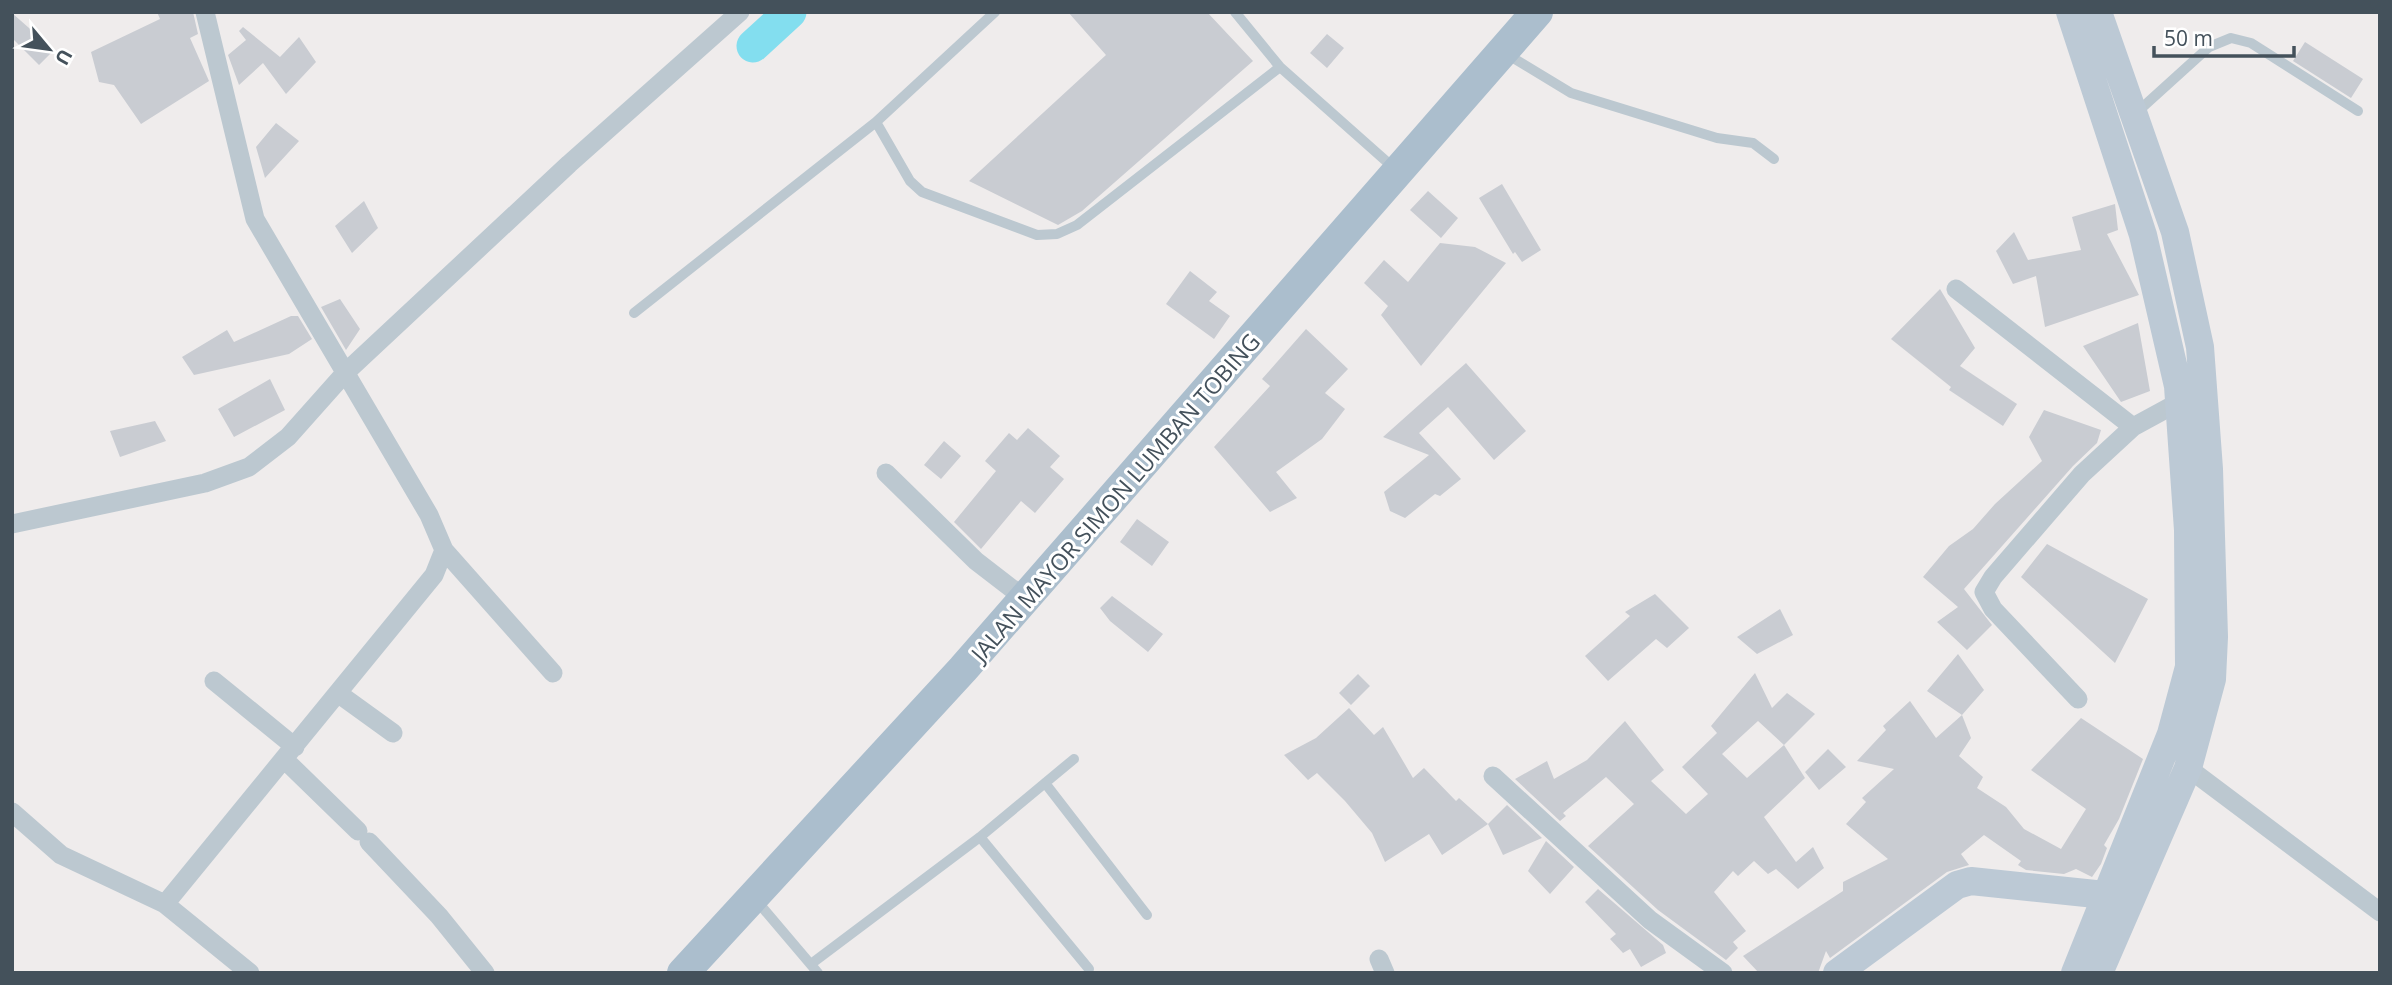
<svg xmlns="http://www.w3.org/2000/svg" width="2392" height="985" font-family="'Open Sans',sans-serif">
  <style>
    .lines { fill: none; stroke-linecap: round; stroke-linejoin: round }
    .river { stroke: #83deef; stroke-width: 33 }
    .building { fill: #c9ccd2; fill-rule: evenodd }
    .lane { stroke: #bcc8d0; stroke-width: 10 }
    .street { stroke: #bcc8d0; stroke-width: 19 }
    .secondary { stroke: #bcc9d5; stroke-width: 28 }
    .primary { stroke: #abbecd; stroke-width: 32 }
    .labels { text-anchor: middle; dominant-baseline: central; stroke-width: 6; stroke-linejoin: round; paint-order: stroke }
    .street-label { font-size: 23px; fill: #44515b; stroke: #fff }
  </style>
  <rect width="100%" height="100%" fill="#efecec"/>
  <g class="lines">
    <!-- river -->
    <path class="river" d="M753 46 790 12"/>
  </g>
  <!-- building -->
  <path class="building" d="M157 12H193L198 34 190 38 209 81 141 124 114 85 99 82 91 52 160 19Z
    M1068 12H1207L1253 61 1082 211 1058 225 969 181 1106 55Z
    M12 13 54 50 39 65 12 38Z
    M243 27 280 57 299 37 316 62 286 94 263 63 239 85 228 55 246 40 239 31Z
    M1327 34 1344 48 1327 68 1310 53Z
    M2305 42 2363 79 2351 98 2293 61Z
    M276 123 299 141 265 178 256 147Z
    M1502 184 1541 250 1522 262 1515 252 1513 254 1479 198Z
    M1428 191 1458 218 1441 238 1410 210Z
    M364 201 378 228 352 253 335 226Z
    M2115 204 2118 230 2107 234 2139 295 2045 327 2036 276 2013 284 1996 251 2014 232 2028 260 2081 250 2072 217Z
    M1440 243 1475 247 1506 263 1421 366 1381 315 1388 306 1364 283 1384 260 1408 282Z
    M1190 271 1217 292 1209 301 1230 316 1214 339 1166 304Z
    M1940 289 1975 348 1960 366 2017 404 2003 426 1949 390 1951 387 1891 339Z
    M340 299 360 329 346 350 321 307Z
    M291 316H298L312 339 289 354 194 375 182 357 227 330 234 342Z
    M2138 323 2150 391 2121 402 2083 346Z
    M1306 329 1348 369 1325 393 1345 409 1322 439 1276 472 1297 498 1270 512 1214 447 1270 386 1262 379Z
    M1466 363 1526 431 1494 460 1448 407 1419 433 1461 479 1440 496 1435 494 1405 518 1390 511 1384 492 1429 455 1383 437Z
    M270 379 285 410 234 437 218 409Z
    M2044 410 2101 430 2097 443 2073 466 1964 589 1992 625 1967 650 1937 622 1958 607 1923 577 1949 546 1973 529 1995 504 2042 461 2029 437Z
    M155 421 166 441 120 457 110 431Z
    M1028 428 1060 456 1050 467 1064 479 1035 513 1021 501 981 549 954 522 996 471 985 461 1009 433 1017 440Z
    M944 441 961 456 941 479 924 465Z
    M1137 519 1169 542 1152 566 1120 542Z
    M2047 544 2148 599 2115 663 2021 577Z
    M1655 594 1689 628 1667 648 1656 639 1608 681 1585 656 1630 616 1625 612Z
    M1112 596 1163 634 1148 652 1110 621 1100 608Z
    M1780 609 1793 635 1757 654 1737 637Z
    M1958 654 1984 690 1962 715 1927 691Z
    M1755 673 1772 708 1787 693 1815 714 1784 745 1805 778 1764 817 1796 862 1813 847 1824 868 1798 889 1776 869 1768 874 1754 861 1738 876 1733 871 1714 892 1746 931 1733 942 1738 948 1726 960 1658 910 1588 846 1634 804 1606 777 1563 813 1566 816 1560 821 1515 779 1547 761 1554 779 1587 760 1625 721 1664 770 1651 781 1686 814 1708 794 1682 767 1717 733 1711 726ZM1758 721 1784 745 1747 778 1722 754Z
    M1358 674 1370 686 1351 705 1339 693Z
    M1910 701 1936 738 1962 715 1971 738 1959 756 1983 777 1977 788 2006 807 2024 829 2061 849 2086 809 2031 770 2081 718 2143 759 2119 819 2104 845 2107 848 2101 864 2092 877 2076 869 2064 874 2026 870 2018 865 2021 861 1984 835 1961 854 1969 865 1947 872 1830 958 1826 951 1818 973H1759L1743 956 1843 891V882L1888 859 1846 824 1866 802 1862 798 1894 769 1857 761 1886 730 1883 726Z
    M1349 708 1374 735 1383 727 1413 778 1424 768 1456 801 1459 798 1488 824 1442 855 1429 834 1385 862 1372 833 1345 801 1317 773 1308 780 1284 755 1316 738Z
    M1828 749 1846 767 1819 790 1805 772Z
    M1507 805 1542 838 1503 855 1488 824Z
    M1546 841 1574 867 1550 894 1528 871Z
    M1598 889 1663 945 1666 953 1641 967 1630 949 1623 953 1610 939 1616 934 1585 902Z"/>
  <g class="lines">
    <!-- lane -->
    <path class="lane" d="M1235 12 1280 67 1395 169
      M1505 53 1571 93 1717 138 1753 143 1774 159
      M2135 114 2209 47 2231 38 2251 43 2358 111
      M876 122 910 181 922 192 1037 235 1057 234 1077 225 1280 67
      M634 313 876 122 995 12
      M1045 783 1147 915
      M980 837 1089 969
      M756 900 818 973
      M811 964 980 837 1074 759"/>
    <!-- street -->
    <path class="street" d="M1956 289 2133 427
      M886 473 976 561 1024 598
      M12 524 205 483 249 467 288 437 345 373 569 164 740 12
      M444 550 553 673
      M214 681 295 747
      M339 694 393 733
      M2078 699 1993 609 1984 592 1993 577 2082 474 2133 427 2179 402
      M285 760 358 831
      M2188 768 2380 912
      M1493 776 1650 920 1723 973
      M12 812 61 855 165 904 250 973
      M369 842 439 916 485 973
      M165 904 434 575 444 550 429 515 255 219 205 12
      M1379 959 1385 973"/>
    <!-- secondary -->
    <path class="secondary" d="M2070 12 2143 235 2178 386 2188 530 2189 667 2171 734 2075 973
      M2098 12 2175 232 2200 347 2209 469 2214 637 2212 679 2188 768 2099 973
      M1837 973 1957 885 1971 881 2105 895"/>
    <!-- primary -->
    <path class="primary" d="M683 973 963 669 1537 12"/>
  </g>
  <g class="labels">
    <!-- street labels -->
    <g class="street-label">
      <text transform="translate(1115 497) rotate(-49)">JALAN MAYOR SIMON LUMBAN TOBING</text>
    </g>
  </g>
  <!-- border -->
  <rect width="2392" height="985" fill="none" stroke="#44515b" stroke-width="28"/>
  <!-- north arrow -->
  <g transform="translate(49 49) rotate(119)" stroke="#ffffff" stroke-width="5" paint-order="stroke">
  <path d="M0-5L12 26L0 18L-12 26Z" fill="#44515b"/>
  <text y="-10" font-size="19" font-weight="bold" text-anchor="middle" fill="#44515b">U</text>
  </g>
  <!-- scale -->
  <path d="M2154 46v10h140v-10" fill="none" stroke="#44515b" stroke-width="3.5"/>
  <text x="2164" y="46" font-size="21" fill="#44515b" stroke="#ffffff" stroke-width="5" paint-order="stroke">50 m</text>
</svg>
